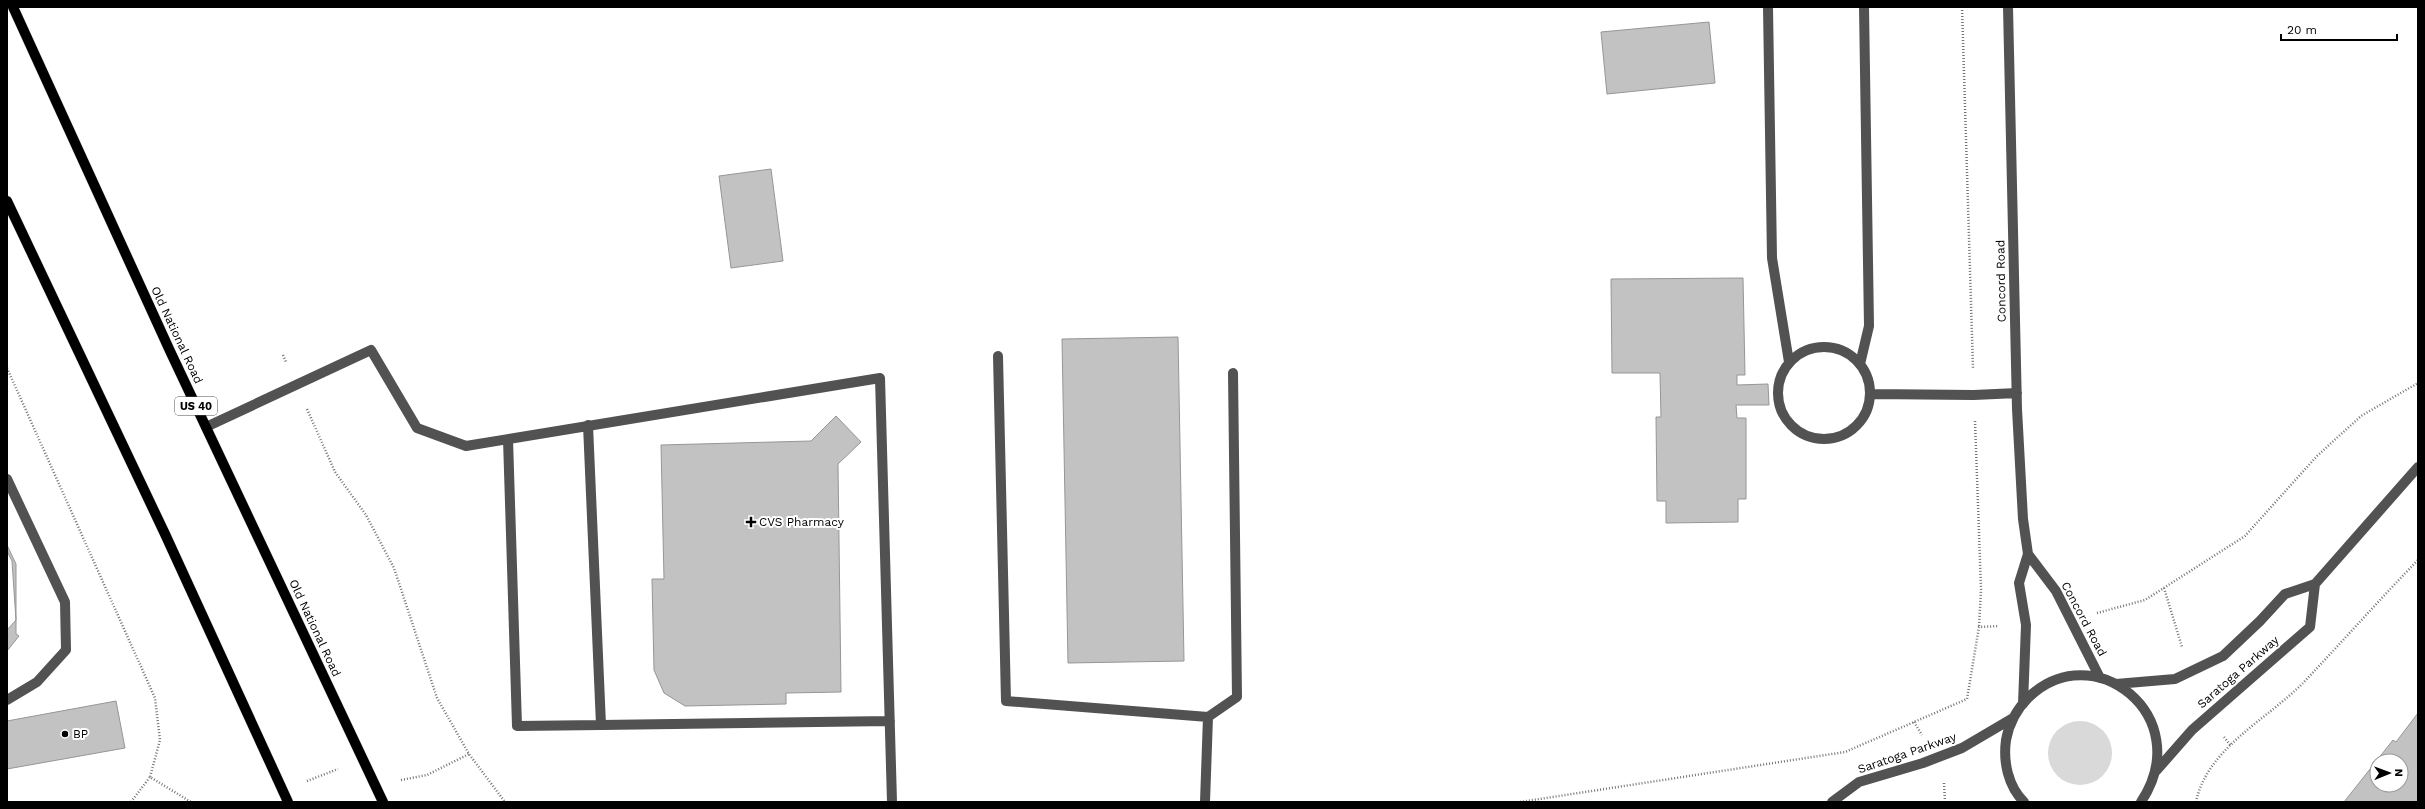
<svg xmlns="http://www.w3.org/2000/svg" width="2425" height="809" font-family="'Work Sans',sans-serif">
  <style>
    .green { fill: #d9d9d9 }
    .building { fill: #c2c2c2; stroke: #969696; fill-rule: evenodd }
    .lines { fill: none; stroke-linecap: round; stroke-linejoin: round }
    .major-casing { stroke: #dbdbdb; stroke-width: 11 }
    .path { stroke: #747474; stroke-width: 2.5; stroke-dasharray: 1 2; stroke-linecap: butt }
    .minor { stroke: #525252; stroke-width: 10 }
    .major { stroke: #000; stroke-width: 10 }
    .poi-dot { fill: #000; stroke: #fff; stroke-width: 1.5 }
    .labels { text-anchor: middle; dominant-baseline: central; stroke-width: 4; stroke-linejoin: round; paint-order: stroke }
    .shield { fill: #fff; stroke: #4c4c4c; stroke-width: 1 }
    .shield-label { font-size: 11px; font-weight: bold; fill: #000 }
    .street-label { font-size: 12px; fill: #000; stroke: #fff }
    .poi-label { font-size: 12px; fill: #000; stroke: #fff; text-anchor: start }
  </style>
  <rect width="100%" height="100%" fill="#fff"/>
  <!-- green -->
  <path class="green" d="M2048 753a32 32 0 1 1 64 0a32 32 0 1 1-64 0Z"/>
  <!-- building -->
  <path class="building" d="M1709 22 1715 83 1607 94 1601 32Z
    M771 169 783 261 731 268 719 176Z
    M1743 278 1745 375H1737V385L1768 384 1769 405H1736L1737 418H1746V499H1738V522L1666 523V501H1657L1656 417H1661L1660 373H1612L1611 279Z
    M1178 337 1184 661 1068 663 1062 339Z
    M836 416 861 442 838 464 841 692 786 693V704L685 706 664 693 654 670 652 579H664L661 445 811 441Z
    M7 545 16 564V634L19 636 7 651Z
    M7 551 12 561 16 620 7 630Z
    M116 701 125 748 7 769V721Z
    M2418 713V802H2344L2393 740 2396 742ZM2377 761H2401V785H2377Z"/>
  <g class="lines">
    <defs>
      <path id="major" d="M13 7 170 351 383 802
        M7 201 165 534 288 802"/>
    </defs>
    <!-- major casing -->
    <use href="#major" class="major-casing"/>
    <!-- path -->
    <path class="path" d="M1962 7 1973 369
      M283 355 286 362
      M7 368 155 698 160 740 150 777
      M307 409 335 472 366 515 394 568 437 698 469 754 505 802
      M1975 421 1981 589 1979 627
      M2164 588 2182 647
      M2097 613 2145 600 2245 536 2317 456 2361 416 2418 383
      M1914 722 1922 735
      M2224 737 2231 746
      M401 780 427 775 469 754
      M307 781 338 769
      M1944 783 1945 802
      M131 802 150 777 191 802
      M1520 802 1845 752 1967 699 1979 627 1999 626
      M2196 802C2207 748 2268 719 2304 682 2342 642 2379 600 2418 560"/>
    <!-- minor -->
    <path class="minor" d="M1768 7 1772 258 1789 362
      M2008 7 2017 409 2023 519 2028 554 2019 583 2026 625 2023 704
      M1778 393a46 46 0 1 1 92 0a46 46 0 1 1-92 0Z
      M998 356 1006 701 1208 717 1205 802
      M1860 364 1869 326 1864 7
      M1871 394 1974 395 2017 393
      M206 427 371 350 417 428 466 446 880 378 892 802
      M508 439 517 726 601 725 588 425
      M7 479 65 602 66 650 37 682 7 700
      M2028 554 2056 591 2100 678
      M2116 684 2175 679 2223 656 2260 621 2285 594 2315 584 2418 467
      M1208 717 1237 697 1233 373
      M601 725 890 721
      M2156 771 2192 730 2310 627 2315 584
      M1832 802 1859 782 1923 763 1962 748 2013 718
      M2024 802C2008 786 2003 762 2006 740 2009 724 2017 709 2028 698 2092 634 2198 716 2141 802"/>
    <!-- major -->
    <use href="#major" class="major"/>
  </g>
  <!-- markers -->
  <g class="poi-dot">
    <path d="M749 516h4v4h4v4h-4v4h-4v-4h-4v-4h4z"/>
    <circle cx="65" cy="734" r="4"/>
  </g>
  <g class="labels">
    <!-- shield labels -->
    <rect class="shield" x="175" y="397" width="42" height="18" rx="3"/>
    <g class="shield-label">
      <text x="196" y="406">US 40</text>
    </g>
    <!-- street labels -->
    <g class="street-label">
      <text transform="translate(2001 281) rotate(-91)">Concord Road</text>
      <text transform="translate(177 335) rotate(65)">Old National Road</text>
      <text transform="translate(2084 619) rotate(62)">Concord Road</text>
      <text transform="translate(315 628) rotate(65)">Old National Road</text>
      <text transform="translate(2238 672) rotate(-41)">Saratoga Parkway</text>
      <text transform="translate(1907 753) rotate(-19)">Saratoga Parkway</text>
    </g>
    <!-- poi labels -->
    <g class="poi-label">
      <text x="759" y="522">CVS Pharmacy</text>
      <text x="73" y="734">BP</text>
    </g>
  </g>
  <!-- border -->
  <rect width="2425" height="809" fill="none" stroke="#000000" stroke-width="16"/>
  <!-- north arrow -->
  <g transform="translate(2389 773) rotate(89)"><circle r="19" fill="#ffffff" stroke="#999999"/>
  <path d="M0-3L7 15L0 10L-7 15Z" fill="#000000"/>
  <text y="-6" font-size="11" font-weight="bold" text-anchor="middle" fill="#000000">N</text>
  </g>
  <!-- scale -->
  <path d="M2281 34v6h116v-6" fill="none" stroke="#000000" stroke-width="2"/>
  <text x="2287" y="34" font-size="12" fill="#000000" stroke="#ffffff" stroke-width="3" paint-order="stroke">20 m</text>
</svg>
